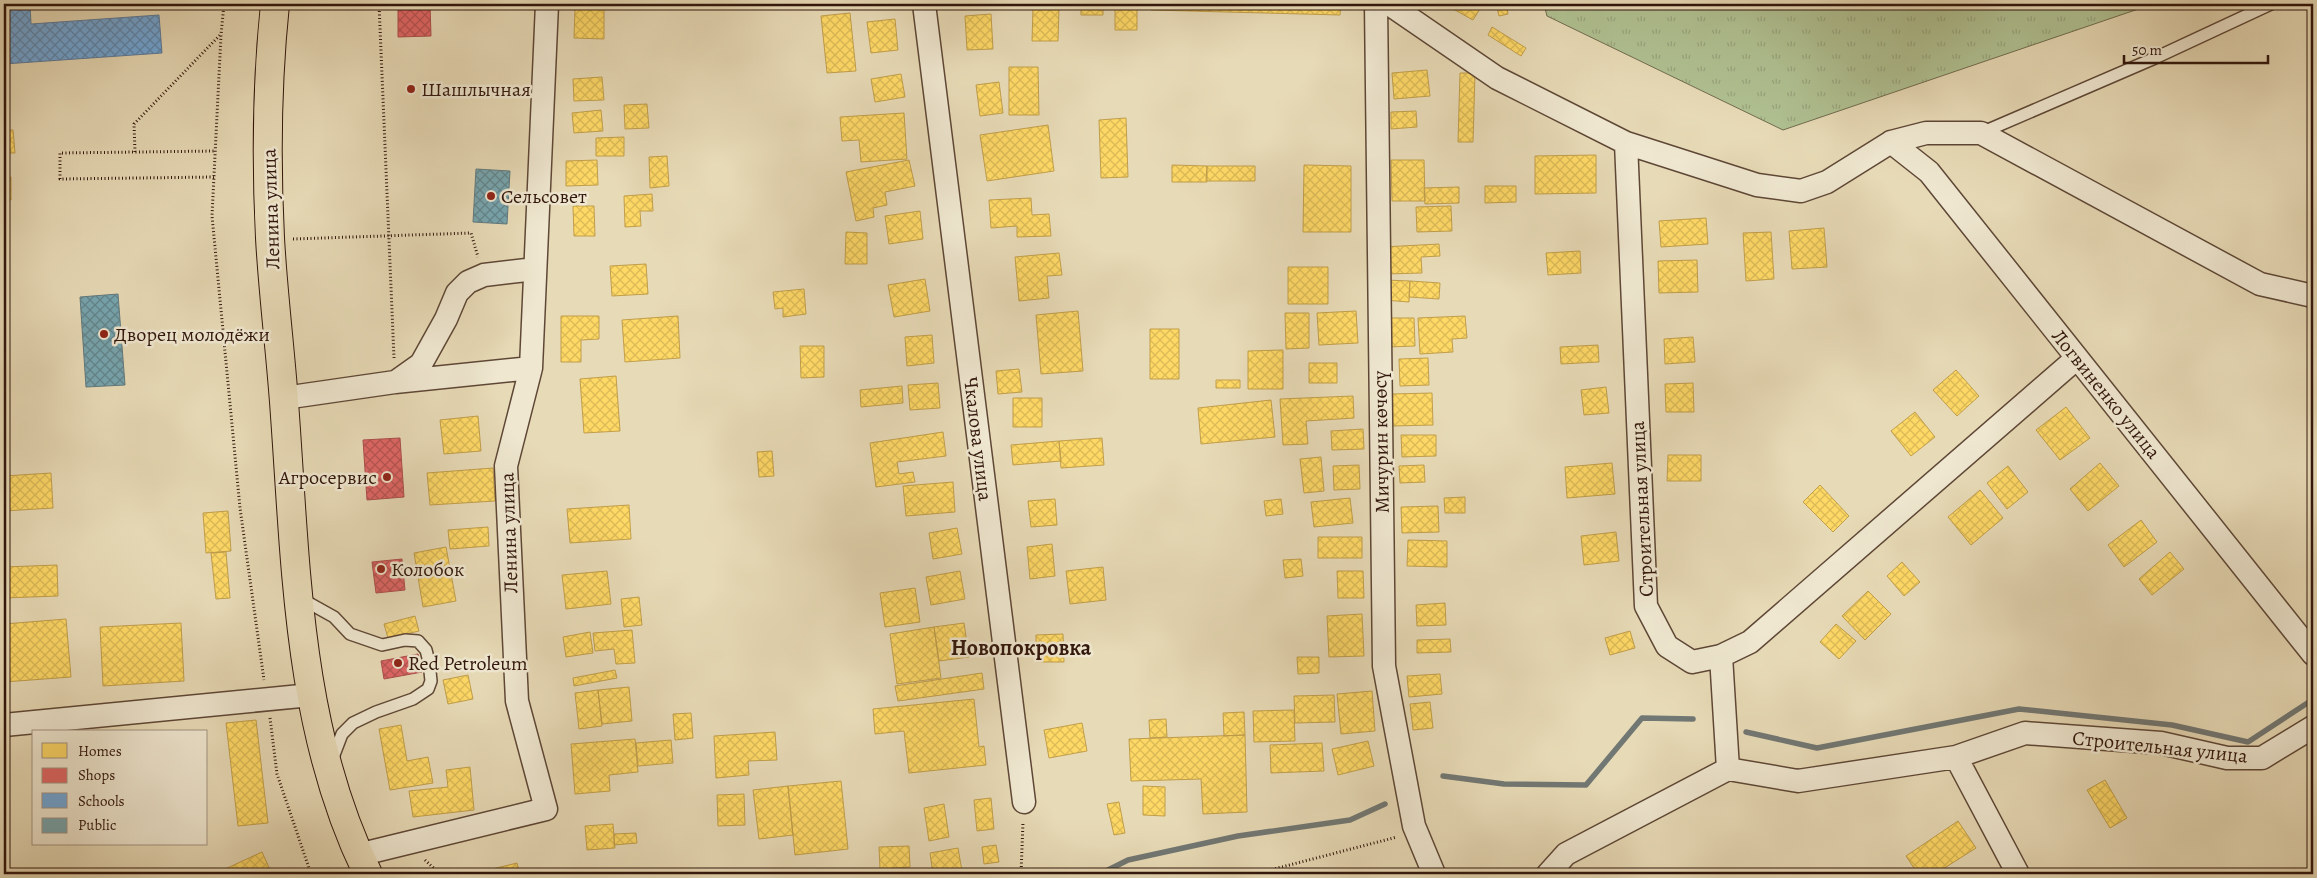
<svg xmlns="http://www.w3.org/2000/svg" width="2317" height="878" font-family="Alegreya,serif">
  <style>
    .grass { fill: url(#grass-tufts); stroke: #706c4f }
    .homes { fill: url(#homes-cross-hatch); stroke: #c19e4b }
    .shops { fill: url(#shops-cross-hatch); stroke: #ac4e4b }
    .schools { fill: url(#schools-cross-hatch); stroke: #5c7c9e }
    .public { fill: url(#public-cross-hatch); stroke: #617a7e }
    .lines { fill: none; stroke-linecap: round; stroke-linejoin: round }
    .stream { stroke: #717773; stroke-width: 5.5 }
    .service-casing { stroke: #5e4736; stroke-width: 14 }
    .minor-casing { stroke: #5e4736; stroke-width: 25 }
    .primary-casing { stroke: #31160c; stroke-width: 30 }
    .path { stroke: #31160c; stroke-width: 3; stroke-dasharray: 1 2.5; stroke-linecap: butt }
    .service { stroke: #efe7d0; stroke-width: 11 }
    .minor { stroke: #efe7d0; stroke-width: 22 }
    .primary { stroke: #e7dab6; stroke-width: 28 }
    .poi-dot { fill: #8f2418; stroke: #efe7d0; stroke-width: 2 }
    .labels { text-anchor: middle; dominant-baseline: central; stroke-width: 5; stroke-linejoin: round; paint-order: stroke }
    .poi-label { font-size: 20px; fill: #31160c; stroke: #efe7d0; text-anchor: start }
    .street-label { font-size: 20px; fill: #31160c; stroke: #efe7d0 }
    .quarter-label { font-size: 22px; font-weight: bold; fill: #31160c; stroke: #efe7d0 }
  </style>
  <defs>
    <pattern id="grass-tufts" width="24" height="20" patternUnits="userSpaceOnUse" patternTransform="scale(1.25)"><rect width="24" height="20" fill="#b0c192"/><path d="M3 7l-1-3M5 7V3M7 7l1-3M15 17l-1-3M17 17v-4M19 17l1-3" fill="none" stroke="#98a57d"/></pattern>
    <pattern id="homes-cross-hatch" width="8" height="8" patternUnits="userSpaceOnUse" patternTransform="scale(1.25)"><rect width="8" height="8" fill="#ffd966"/><path d="M0 0l8 8M0 8l8-8" fill="none" stroke="#dbba57"/></pattern>
    <pattern id="shops-cross-hatch" width="8" height="8" patternUnits="userSpaceOnUse" patternTransform="scale(1.25)"><rect width="8" height="8" fill="#e06666"/><path d="M0 0l8 8M0 8l8-8" fill="none" stroke="#b65352"/></pattern>
    <pattern id="schools-cross-hatch" width="8" height="8" patternUnits="userSpaceOnUse" patternTransform="scale(1.25)"><rect width="8" height="8" fill="#6fa8dc"/><path d="M0 0l8 8M0 8l8-8" fill="none" stroke="#5c88b1"/></pattern>
    <pattern id="public-cross-hatch" width="8" height="8" patternUnits="userSpaceOnUse" patternTransform="scale(1.25)"><rect width="8" height="8" fill="#76a5af"/><path d="M0 0l8 8M0 8l8-8" fill="none" stroke="#61858d"/></pattern>
  </defs>
  <rect width="100%" height="100%" fill="#e7dab6"/>
  <filter id="stains"><feTurbulence type="fractalNoise" baseFrequency=".004" numOctaves="4"/><feColorMatrix values="0 0 0 0 .2 0 0 0 0 .09 0 0 0 0 .02 0 0 0 .5 -.17"/></filter>
  <radialGradient id="worn" r=".72"><stop offset=".6" stop-color="#630" stop-opacity="0"/><stop offset="1" stop-color="#630" stop-opacity=".3"/></radialGradient>
  <!-- grass -->
  <path class="grass" d="M1544 4H2153L1783 130 1547 16Z"/>
  <!-- homes -->
  <path class="homes" d="M1081 4H1103V15H1081Z
    M1115 4H1137V30H1115Z
    M1151 4H1341L1340 15 1151 10Z
    M1444 4H1483L1473 20Z
    M1496 4H1506L1508 14 1499 16Z
    M1033 8H1059L1058 41H1032Z
    M575 9H604V39L574 38Z
    M850 13 856 71 827 73 821 16Z
    M991 14 993 49 967 50 965 16Z
    M895 19 898 50 871 53 867 22Z
    M1492 27 1526 48 1521 56 1488 35Z
    M1009 67H1038L1039 115H1009Z
    M1427 70 1430 96 1394 99 1392 73Z
    M1460 73H1475L1473 142H1458Z
    M901 74 905 97 875 102 871 79Z
    M602 77 604 100 574 101 573 79Z
    M999 82 1003 113 980 116 976 85Z
    M647 104 649 128 625 129 624 105Z
    M601 110 603 131 574 133 572 113Z
    M1416 111 1417 127 1391 129V112Z
    M904 113 907 159 861 162 859 140 842 141 840 117Z
    M1126 118 1128 177 1101 178 1099 120Z
    M1048 125 1054 171 987 181 980 135Z
    M4 130H13L15 153H4Z
    M624 137V156H596V138Z
    M1596 155V193L1535 194V156Z
    M667 156 669 186 650 188 649 157Z
    M597 160 598 185 566 186V161Z
    M909 160 915 186 885 192 887 205 873 208 874 217 856 221 846 172Z
    M1391 160H1424L1425 201H1392Z
    M1172 165 1207 166V182H1172Z
    M1304 165 1351 166V232H1303Z
    M1207 166H1255V181H1206Z
    M4 177H11V200H4Z
    M1485 186H1516V202L1485 203Z
    M1459 187V203L1425 204 1424 188Z
    M652 194 653 211H640L641 226 625 227 624 196Z
    M1031 198 1032 215 1049 214 1051 236 1017 237V226L991 228 989 200Z
    M573 206H594L595 236H574Z
    M1451 206 1452 231 1417 232 1416 207Z
    M920 211 923 239 889 244 885 216Z
    M1706 218 1708 244 1661 247 1659 221Z
    M1824 228 1827 267 1792 269 1789 231Z
    M846 232 867 233V264H845Z
    M1771 232 1774 279 1746 281 1743 233Z
    M1439 244 1440 256 1421 257 1422 273 1385 274 1383 247Z
    M1580 251 1581 273 1548 275 1546 253Z
    M1059 253 1062 275 1047 276 1049 298 1019 301 1015 257Z
    M1697 260 1698 292 1659 293 1658 261Z
    M646 264 648 294 612 296 610 266Z
    M1288 267H1328V304H1288Z
    M925 279 930 311 894 317 888 285Z
    M1385 280 1410 281 1409 302 1384 300Z
    M1410 281 1440 283 1439 299 1409 297Z
    M804 289 806 314 783 317V308L775 309 773 292Z
    M1078 311 1083 371 1041 374 1036 315Z
    M1356 311 1358 343 1319 345 1317 313Z
    M1285 313H1309V348L1286 349Z
    M561 316H599V339L581 340V362H561Z
    M678 316 680 358 625 362 622 320Z
    M1465 316 1467 338 1452 339 1453 352 1420 354 1418 318Z
    M1387 318H1414L1415 346 1388 347Z
    M1150 329H1179V379H1150Z
    M932 335 934 363 907 366 905 337Z
    M1693 337 1695 362 1665 364 1664 339Z
    M1598 345 1599 362 1561 364 1560 347Z
    M800 346H824V377L801 378Z
    M1283 350V389H1248V351Z
    M1428 358 1429 385 1400 386 1399 359Z
    M1309 363H1337V383H1309Z
    M1019 369 1022 392 998 394 996 371Z
    M1956 370 1979 396 1957 416 1933 390Z
    M616 376 620 431 584 433 580 379Z
    M1216 380H1240V388H1216Z
    M938 383 940 408 910 410 908 385Z
    M1693 383 1694 412H1666L1665 384Z
    M902 386 903 403 861 407 860 390Z
    M1606 387 1609 413 1584 415 1581 390Z
    M1432 393 1433 425 1392 426V394Z
    M1353 396 1354 418 1306 421 1308 444 1283 445 1280 399Z
    M1013 398H1042V427H1013Z
    M1271 400 1275 437 1201 444 1198 408Z
    M2066 407 2090 438 2060 460 2036 430Z
    M1915 412 1935 437 1911 456 1891 431Z
    M478 416 481 451 444 454 440 420Z
    M1363 429 1364 449 1332 450 1331 431Z
    M943 432 946 456 897 462 899 474 913 472 915 482 876 487 870 443Z
    M1401 435H1436V456L1402 457Z
    M1102 438 1104 465 1061 468 1059 441Z
    M1059 441 1061 461 1013 465 1011 445Z
    M772 451 774 476 759 477 757 452Z
    M1668 455H1701V481H1667Z
    M1321 457 1324 491 1304 493 1300 459Z
    M1612 463 1615 494 1567 498 1565 467Z
    M2100 463 2119 486 2088 511 2070 489Z
    M1359 465 1360 489 1334 490 1333 466Z
    M1424 465 1425 482 1400 483 1399 466Z
    M2008 466 2028 492 2007 509 1987 483Z
    M493 468 495 501 430 505 427 473Z
    M51 473 53 508 4 511V476Z
    M953 482 955 512 906 516 903 486Z
    M1820 485 1849 516 1833 532 1803 502Z
    M1980 490 2003 518 1971 545 1948 517Z
    M1465 497V513H1445L1444 498Z
    M1350 498 1353 523 1314 527 1311 502Z
    M1055 499 1057 525 1031 527 1028 501Z
    M1281 499 1283 514 1266 516 1264 501Z
    M629 505 631 539 570 543 567 509Z
    M1438 506 1439 532 1402 533 1401 507Z
    M228 511 231 551 206 553 203 513Z
    M2141 520 2157 542 2124 567 2108 545Z
    M488 527 489 546 450 549 448 530Z
    M957 528 962 554 933 559 929 533Z
    M1616 532 1619 561 1584 565 1581 536Z
    M1318 537H1362V558H1318Z
    M1408 540 1447 541V567L1407 566Z
    M1052 544 1055 576 1030 579 1027 547Z
    M446 547 456 601 423 607 414 553Z
    M226 552 230 598 216 599 211 553Z
    M2170 552 2184 569 2152 595 2139 579Z
    M1301 559 1303 576 1285 578 1283 560Z
    M1902 562 1920 582 1904 596 1887 576Z
    M57 565 58 596 4 598V567Z
    M1103 567 1106 600 1070 604 1066 571Z
    M607 571 611 604 566 609 562 575Z
    M960 571 965 599 931 605 926 577Z
    M1337 571H1363L1364 598H1338Z
    M915 588 920 622 885 627 880 593Z
    M1868 591 1891 614 1865 640 1842 616Z
    M639 597 642 625 624 627 621 599Z
    M1445 603 1446 625 1417 626 1416 605Z
    M1362 614 1364 656 1329 657 1327 616Z
    M415 616 419 631 388 638 384 624Z
    M66 619 71 677 4 682V624Z
    M181 623 184 681 103 686 100 627Z
    M964 623 969 657 939 661 934 627Z
    M1836 624 1856 641 1839 659 1820 642Z
    M934 627 941 678 897 684 890 634Z
    M632 630 635 663 616 664 614 649 595 651 593 633Z
    M1630 631 1635 648 1610 655 1605 638Z
    M590 632 593 653 566 657 563 637Z
    M1063 634 1064 662H1036V635Z
    M1450 639 1451 652 1417 653V640Z
    M1297 657H1319V673L1298 674Z
    M615 670 617 678 574 686 573 678Z
    M982 673 984 689 898 701 895 686Z
    M1440 674 1442 694 1409 697 1407 676Z
    M468 675 473 699 448 704 443 680Z
    M629 687 632 721 602 724 598 690Z
    M598 690 602 726 579 729 575 693Z
    M1372 691 1375 731 1341 734 1337 694Z
    M1334 695 1335 722 1295 723 1294 696Z
    M974 699 979 747 984 746 986 765 909 773 904 731 875 734 873 709Z
    M1430 702 1433 728 1413 730 1410 704Z
    M1294 710 1295 741 1254 742 1253 711Z
    M1244 712 1245 735 1224 736 1223 713Z
    M691 713 693 738 675 740 673 714Z
    M1166 719 1167 737 1150 738 1149 720Z
    M256 720 268 823 238 826 226 723Z
    M1082 723 1087 751 1049 758 1044 730Z
    M401 725 407 761 428 757 433 783 390 790 379 729Z
    M775 732 777 760 748 761 749 775 716 778 714 736Z
    M1245 735 1247 812 1203 814 1201 779 1131 781 1129 739Z
    M635 739 638 772 609 775 610 791 575 794 571 744Z
    M671 740 673 763 638 766 636 743Z
    M1368 741 1374 766 1338 775 1332 749Z
    M1322 743 1324 771 1271 773 1270 745Z
    M470 767 474 810 413 817 409 791 448 787 446 770Z
    M2105 780 2127 818 2110 828 2087 790Z
    M841 781 848 849 795 855 788 786Z
    M788 786 793 835 759 839 753 790Z
    M1143 786 1165 787V816L1143 815Z
    M744 794 745 825 718 826 717 795Z
    M991 798 994 829 977 831 974 800Z
    M1119 802 1125 833 1114 835 1107 804Z
    M944 804 949 837 929 841 924 808Z
    M1958 821 1976 848 1935 874H1918L1906 856Z
    M613 824 615 848 587 850 585 826Z
    M636 833 637 843 614 845V834Z
    M996 845 999 862 984 864 982 847Z
    M909 846 910 867 880 869 879 847Z
    M958 848 962 871 933 874 930 853Z
    M262 852 272 874H228L225 869Z
    M517 863 520 874H489L488 870Z"/>
  <!-- shops -->
  <path class="shops" d="M398 4H430L431 36 398 37Z
    M400 438 404 497 367 500 363 440Z
    M402 559 405 590 376 593 372 562Z
    M418 654 422 672 384 679 381 661Z"/>
  <!-- schools -->
  <path class="schools" d="M4 4H30L31 24 159 15 162 53 4 64Z"/>
  <!-- public -->
  <path class="public" d="M476 169 510 171 507 224 473 222Z
    M118 294 125 385 86 387 80 297Z"/>
  <g class="lines">
    <!-- stream -->
    <path class="stream" d="M1746 732 1817 748 2019 709 2172 725 2248 742 2309 702
      M1443 776 1504 784 1586 785 1642 718 1693 719
      M1100 874 1128 860 1238 836 1350 820 1385 804"/>
    <defs>
      <path id="service" d="M1981 133 2155 58 2271 4
        M300 598 334 617 350 634 382 645 405 640 418 641 426 650 429 662 431 681 428 689 413 699 376 712 353 723 342 734 332 760"/>
      <path id="minor" d="M924 4 1024 802
        M1376 4 1384 666 1414 826 1434 874
        M1389 4 1497 78 1626 143 1757 185 1801 191 1827 182 1891 142 1926 133H1981L2260 284 2313 296
        M1891 142 1929 172 2313 654
        M1626 143 1646 606 1667 646 1692 662 1721 656 1750 642 2077 358
        M397 381 421 364 446 319 457 293 468 282 484 275 535 269
        M284 398 395 382 531 368
        M1721 656 1728 769
        M4 725 311 695
        M358 855 546 809 517 701 506 466 531 368 547 4
        M1548 874 1566 854 1728 769 1798 781 1956 757
        M2018 874 1956 757 2025 733 2161 743 2227 758H2262L2313 727"/>
      <path id="primary" d="M275 4C267 81 266 160 270 238 273 293 280 347 284 402 296 561 296 728 368 874"/>
    </defs>
    <!-- service casing -->
    <use href="#service" class="service-casing"/>
    <!-- minor casing -->
    <use href="#minor" class="minor-casing"/>
    <!-- primary casing -->
    <use href="#primary" class="primary-casing"/>
    <!-- path -->
    <path class="path" d="M224 4 221 35 212 216 240 508 264 680
      M379 4 394 358
      M135 152 134 124 220 35
      M214 177 60 179V153L216 151
      M293 239 471 233 478 257
      M270 718 277 774 311 874
      M425 860 440 874
      M1021 874 1023 822
      M1255 874 1397 837"/>
    <!-- service -->
    <use href="#service" class="service"/>
    <!-- minor -->
    <use href="#minor" class="minor"/>
    <!-- primary -->
    <use href="#primary" class="primary"/>
  </g>
  <!-- markers -->
  <g class="poi-dot">
    <circle cx="411" cy="89" r="5"/>
    <circle cx="491" cy="196" r="5"/>
    <circle cx="104" cy="334" r="5"/>
    <circle cx="387" cy="477" r="5"/>
    <circle cx="381" cy="569" r="5"/>
    <circle cx="398" cy="663" r="5"/>
  </g>
  <g class="labels">
    <!-- poi labels -->
    <g class="poi-label">
      <text x="421" y="89">Шашлычная</text>
      <text x="501" y="196">Сельсовет</text>
      <text x="114" y="334">Дворец молодёжи</text>
      <text x="377" y="477" text-anchor="end">Агросервис</text>
      <text x="391" y="569">Колобок</text>
      <text x="408" y="663">Red Petroleum</text>
    </g>
    <!-- street labels -->
    <g class="street-label">
      <text transform="translate(271 209) rotate(-92)">Ленина улица</text>
      <text transform="translate(2106 394) rotate(51)">Логвиненко улица</text>
      <text transform="translate(978 439) rotate(83)">Чкалова улица</text>
      <text transform="translate(1381 442) rotate(-91)">Мичурин көчөсү</text>
      <text transform="translate(1642 509) rotate(-93)">Строительная улица</text>
      <text transform="translate(509 533) rotate(-92)">Ленина улица</text>
      <text transform="translate(2160 747) rotate(6)">Строительная улица</text>
    </g>
    <!-- quarter labels -->
    <g class="quarter-label">
      <text x="1021" y="648">Новопокровка</text>
    </g>
  </g>
  <!-- margin -->
  <rect width="2317" height="878" fill="none" stroke="#e7dab6" stroke-width="20"/>
  <rect x="5" y="5" width="2307" height="868" fill="none" stroke="#31160c" stroke-width="2.5"/>
  <rect x="10" y="10" width="2297" height="858" fill="none" stroke="#31160c"/>
  <!-- legend -->
  <rect x="32" y="730" width="175" height="115" fill="#efe7d0" stroke="#a39382"/>
  <rect x="42" y="743" width="25" height="15" fill="#ffd966" stroke="#a39382"/>
  <text x="78" y="756" font-size="15" fill="#31160c">Homes</text>
  <rect x="42" y="768" width="25" height="15" fill="#e06666" stroke="#a39382"/>
  <text x="78" y="780" font-size="15" fill="#31160c">Shops</text>
  <rect x="42" y="793" width="25" height="15" fill="#6fa8dc" stroke="#a39382"/>
  <text x="78" y="806" font-size="15" fill="#31160c">Schools</text>
  <rect x="42" y="818" width="25" height="15" fill="#76a5af" stroke="#a39382"/>
  <text x="78" y="830" font-size="15" fill="#31160c">Public</text>
  <!-- scale -->
  <path d="M2124 55v8h144v-8" fill="none" stroke="#31160c" stroke-width="2.5"/>
  <text x="2132" y="55" font-size="15" fill="#31160c" stroke="#efe7d0" stroke-width="4" paint-order="stroke">50 m</text>
  <rect width="100%" height="100%" filter="url(#stains)"/>
  <rect width="100%" height="100%" fill="url(#worn)"/>
</svg>
